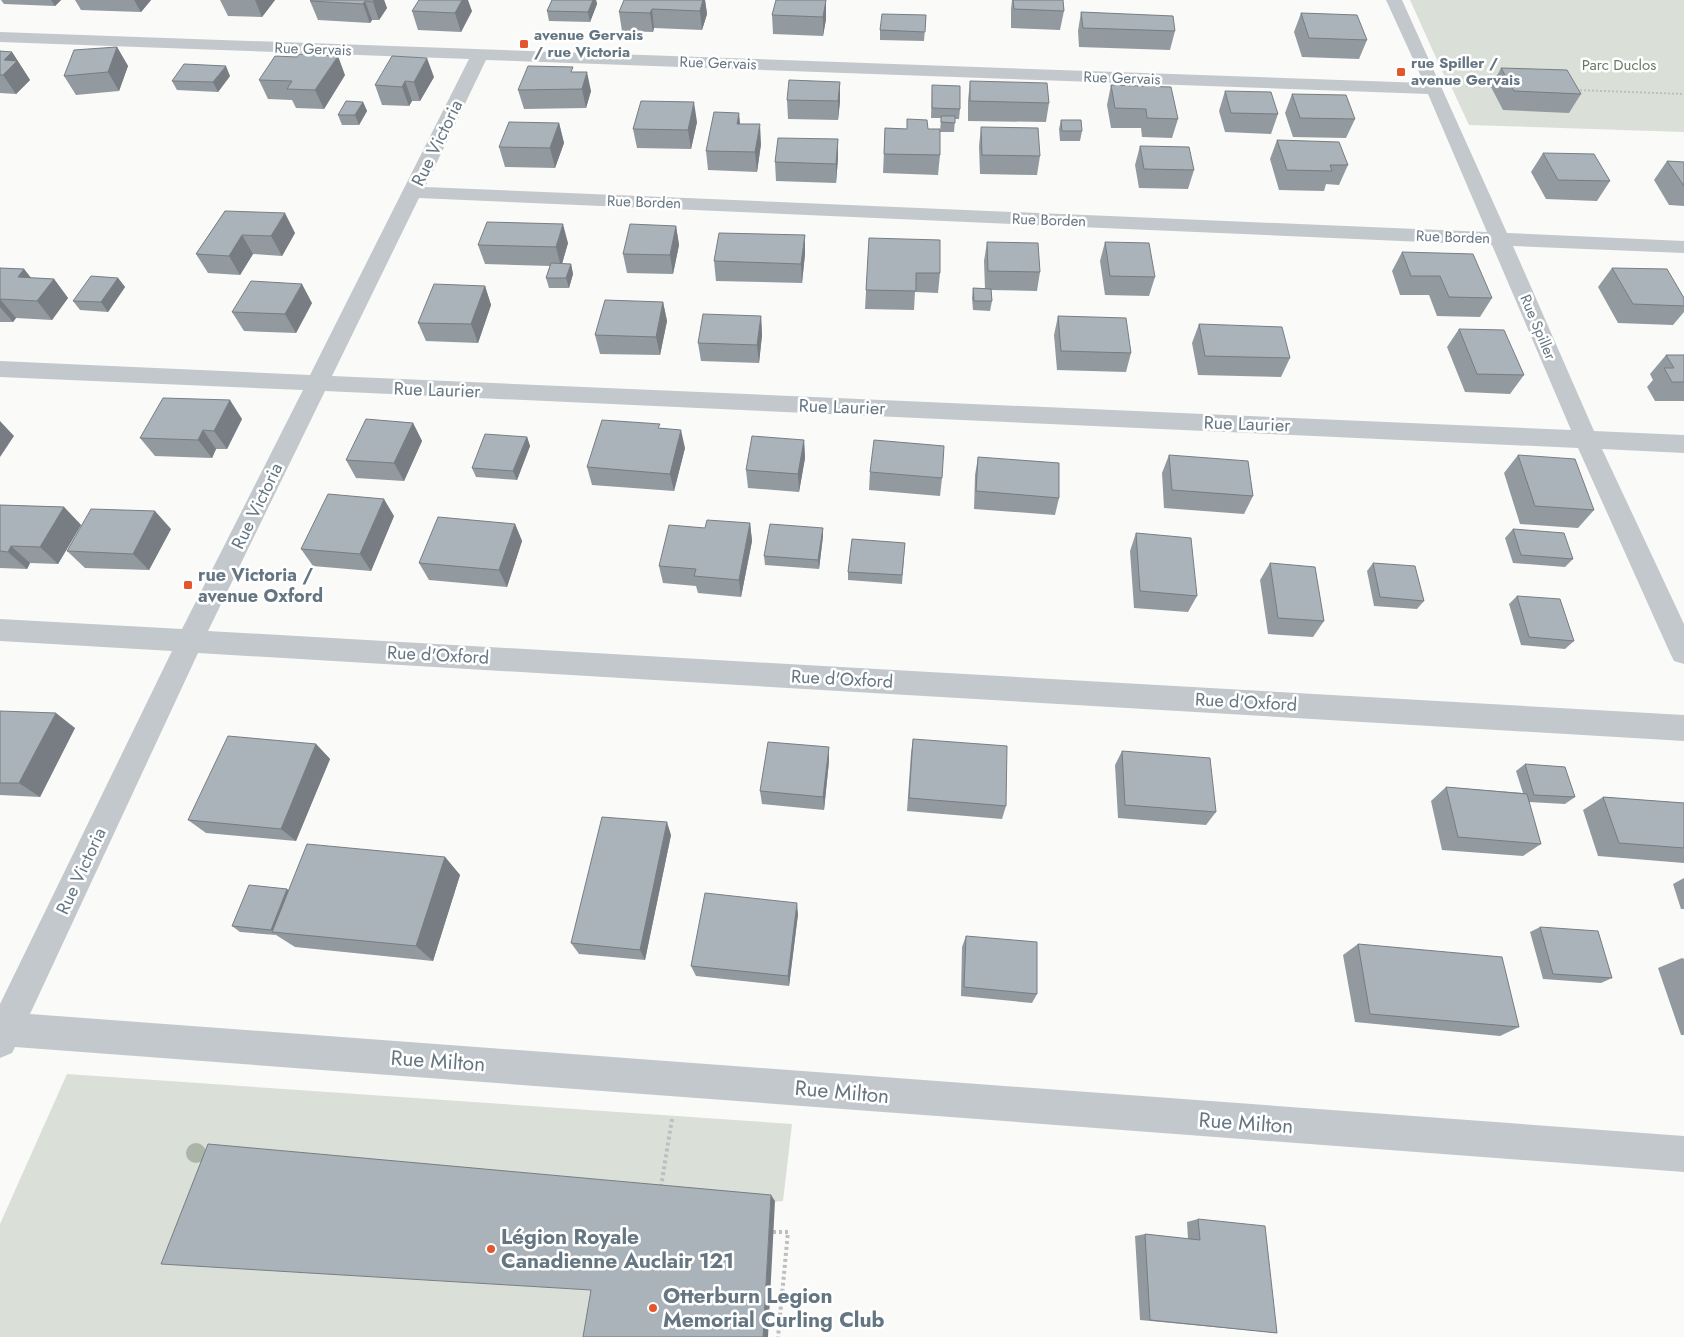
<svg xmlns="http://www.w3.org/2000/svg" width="1684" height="1337" font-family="Jost,sans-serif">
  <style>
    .green { fill: #dadfd7 }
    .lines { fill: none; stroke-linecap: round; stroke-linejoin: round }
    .path-far1 { stroke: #bbbfc2; stroke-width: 2; stroke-dasharray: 2 2; stroke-linecap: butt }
    .path { stroke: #bbbfc2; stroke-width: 4; stroke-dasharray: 3 3; stroke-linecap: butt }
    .street { fill: #c3c8cc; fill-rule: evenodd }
    .tree { fill: #aab4a7 }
    .wall { fill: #929a9f }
    .shaded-wall { fill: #777d82 }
    .building { fill: #aab3b9; stroke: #777d82 }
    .poi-dot { fill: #e4572e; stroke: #fff; stroke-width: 2 }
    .labels { text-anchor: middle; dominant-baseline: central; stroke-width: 5; stroke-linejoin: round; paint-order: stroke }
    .far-poi-label { font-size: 15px; font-weight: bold; fill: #657683; stroke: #fff; text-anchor: start }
    .far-street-label { font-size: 15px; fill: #657683; stroke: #fff }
    .far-park-label { font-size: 15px; fill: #687a64; stroke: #fff }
    .street-label { font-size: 18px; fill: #657683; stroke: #fff }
    .poi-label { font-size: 18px; font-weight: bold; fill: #657683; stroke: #fff; text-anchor: start }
    .near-street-label { font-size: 21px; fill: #657683; stroke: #fff }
    .near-poi-label { font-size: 21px; font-weight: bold; fill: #657683; stroke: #fff; text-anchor: start }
  </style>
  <rect width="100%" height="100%" fill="#fafaf8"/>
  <!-- green -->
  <path class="green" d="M1410 0H1684V132L1469 125 1449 82H1447Z
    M67 1074 792 1124 783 1201 203 1266 606 1291 599 1337H0V1224Z"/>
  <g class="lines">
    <!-- path-far1 -->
    <path class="path-far1" d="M1466 86 1493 87
      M1576 90 1684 94"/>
    <!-- path -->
    <path class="path" d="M661 1187 672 1119
      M773 1232H788L778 1337"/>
    <!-- street -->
    <path class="street" d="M1386 0H1402L1507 233 1684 241V253L1513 246 1594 431 1684 435V453L1602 449 1684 624V664L1674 661 1670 653 1578 448 325 391 208 631 1684 715V741L198 653 30 1014 1684 1136V1172L15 1047 12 1053 0 1058V1004L172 651 0 641V619L182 629 303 390 0 377V361L310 375 469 59 0 42V32L1424 83ZM486 60 1428 94 1487 232 425 187ZM419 198 1492 245 1571 430 332 376Z"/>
  </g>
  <!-- trees -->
  <circle class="tree" cx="196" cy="1153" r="10"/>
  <!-- wall -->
  <path class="wall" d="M1 0H61L55 6 4 4Z
    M75 0H151L141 12 81 10Z
    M220 0H275L262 17 228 16Z
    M311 0H384L387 8 379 20H372L370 23 318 20 310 1Z
    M552 0H596L597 4 590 22 549 21 547 11Z
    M705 0 707 14 702 30 654 28 653 32 622 31 619 12Z
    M826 0V19L823 36 773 34 772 15Z
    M1012 0H1063L1064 11 1060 30 1011 28V9Z
    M412 11H472L461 32 418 30Z
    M1081 12 1175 31 1170 50 1079 47 1078 31Z
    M1301 13 1367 40 1359 59 1302 57 1294 32Z
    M926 15 924 41 880 40V30Z
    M117 47 128 66 119 91 76 95 64 76Z
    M0 51 12 52 30 80 16 94 0 93Z
    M1501 68 1581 94 1569 113 1503 110 1491 87Z
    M574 72 591 91 586 108 524 109 518 90Z
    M345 75 324 109 296 108 292 100 268 99 259 80Z
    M230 76 218 92 177 90 172 81Z
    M434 77 420 101H412L409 106 382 105 375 85Z
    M970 81 1049 103 1046 122 968 121V101Z
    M840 82V101L838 120 788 119 787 100Z
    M932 85 960 109 959 119H955L954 132H940L941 118H931Z
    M1111 85 1178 119 1172 138 1142 137 1141 128H1111L1107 105Z
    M1225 91 1278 114 1271 134 1225 132 1219 111Z
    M1292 94 1355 119 1346 138 1293 137 1285 113Z
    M363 102 367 111 359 125H342L338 115Z
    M907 119 928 129 940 155 938 175 883 173 885 128 907 129Z
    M1061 120 1082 131 1080 141H1060L1059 129Z
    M697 122 691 149 637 148 633 129Z
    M559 123 564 143 555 168 505 167 499 147Z
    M740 124 761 144 757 172 708 170 706 151Z
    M981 127 1040 156 1037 175 980 174 979 146Z
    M838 139V158L836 183 776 181 775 162Z
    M1277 140 1348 165 1339 185 1326 184 1324 191 1279 190 1270 159Z
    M1140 146 1194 170 1188 189 1139 188 1135 165Z
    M1543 153 1610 181 1597 201 1546 199 1531 172Z
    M1667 161 1684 162V206L1669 205 1654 180Z
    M225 211 295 233 282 256 253 254 240 275 208 273 196 254Z
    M676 226 679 245 673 274 627 273 623 254Z
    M869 238 940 273 938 293 915 292 914 310 865 309Z
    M987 242 1040 272 1037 291 991 290 992 301 990 311 973 310 972 298 973 288 985 289 984 261Z
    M1105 242 1155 277 1149 296 1105 295 1100 261Z
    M568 243 562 264H571L573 274 569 288H549L546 278 550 266 485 264 478 245Z
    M1402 252 1492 298 1480 317 1437 316 1429 295H1400L1392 271Z
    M805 254 802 283 716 281 714 261Z
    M0 268 24 269 31 278 54 279 68 298 52 320 16 318 13 322H0Z
    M1612 268 1684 298V312L1673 325 1618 323 1598 287Z
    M118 278 125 287 108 312 80 310 73 301Z
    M485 286 491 305 478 343 426 341 418 323Z
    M663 302 667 321 660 355 600 354 595 335Z
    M312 303 296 333 244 331 232 312Z
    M761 316 762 335 759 363 701 361 698 343Z
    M1058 316 1131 353 1126 372 1057 370 1054 335Z
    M1199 324 1290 358 1281 377 1198 375 1192 343Z
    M1459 329 1524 375 1510 394 1465 392 1447 347Z
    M1666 355H1684V401H1655L1647 387 1653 380 1650 374Z
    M242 419 227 449H216L212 458 155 456 140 438Z
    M413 423 422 441 404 481 356 478 346 460Z
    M660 428 685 448 674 491 592 485 587 467Z
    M527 437 530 446 517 480 476 477 472 468Z
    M804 440 805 458 799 492 748 488 746 470Z
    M1169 455 1253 496 1244 514 1164 508 1162 473Z
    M1518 455 1594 510 1578 528 1520 524 1504 473Z
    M978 457 1059 498 1055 515 974 509 975 475Z
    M870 472 942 478 940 496 869 490Z
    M0 505 64 507 81 525 58 564 30 563 27 569 0 568Z
    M394 516 371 571 313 566 301 549Z
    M750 523 752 541 741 597 698 593 696 586 663 583 659 566 705 528Z
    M515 524 522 541 507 587 429 580 419 563Z
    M823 528V536L819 569 765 565 764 556Z
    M171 529 149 570 85 568 67 551Z
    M1513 529 1573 559 1565 567 1513 563 1505 538Z
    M1136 533 1197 596 1188 612 1134 608 1130 551Z
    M905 543 902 584 848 580V572Z
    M1270 563 1324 621 1313 637 1268 634 1260 580Z
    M1373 563 1424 601 1417 609 1374 606 1367 571Z
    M1517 596 1574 641 1565 649 1521 645 1509 604Z
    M0 711 75 728 40 797 0 795Z
    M913 739 1006 806 1002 819 907 811 911 753Z
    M316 744 330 759 296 841 206 833 188 820Z
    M1122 751 1216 812 1206 825 1118 818 1115 765Z
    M829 761 824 810 762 804 760 791Z
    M1525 764 1575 797 1565 804 1529 802 1541 844 1523 856 1442 850 1431 801 1446 787 1523 793 1516 771Z
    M1603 797 1684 803V863L1598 856 1583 810Z
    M671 835 645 960 579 954 571 943Z
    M445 857 460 875 433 961 295 947 276 935 240 932 232 926Z
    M1684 878V909H1681L1673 884Z
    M798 914 789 986 696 976 691 966Z
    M1540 927 1612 978 1601 983 1543 979 1530 932Z
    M966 936 1037 994 1032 1003 961 996 962 947Z
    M1358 944 1519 1027 1500 1036 1355 1022 1343 955Z
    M1682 958 1684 959V1035H1681L1658 968Z
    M1198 1219 1277 1333 1140 1320 1135 1236 1145 1234 1188 1239 1187 1222Z"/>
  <!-- shaded-wall -->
  <path class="shaded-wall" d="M51 0H61L55 6Z
    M134 0H151L141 12Z
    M255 0H275L262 17Z
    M369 0H384L387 8 379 20 373 2Z
    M462 0H468L472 11 461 32 455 13Z
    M593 0H596L597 4 590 22 588 12Z
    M703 0H705L707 14 702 30 700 11Z
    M826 0V19L823 36V17Z
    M365 1 372 20 370 23 363 4Z
    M652 9 654 28 653 32 650 13Z
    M117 47 128 66 119 91 108 72Z
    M12 52 30 80 16 94 3 75 4 60Z
    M338 56 345 75 324 109 315 90Z
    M427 58 434 77 420 101 414 82Z
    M226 66 230 76 218 92 213 82Z
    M587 72 591 91 586 108 582 89Z
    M405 81 412 101 409 106 402 87Z
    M840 82V101L838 120V101Z
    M363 102 367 111 359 125 355 115Z
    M694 102 697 122 691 149 688 130Z
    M739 113 741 132 737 124Z
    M559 123 564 143 555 168 550 148Z
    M760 124 761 144 757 172 755 152Z
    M838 139V158L836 183V164Z
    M285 213 295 233 282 256 271 236Z
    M563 224 568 243 561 267 556 247Z
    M676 226 679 245 673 274 670 255Z
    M242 235 253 254 240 275 229 256Z
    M805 235V254L802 283 801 264Z
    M571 264 573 274 569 288 566 278Z
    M24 269 39 288 18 277Z
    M118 278 125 287 108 312 101 302Z
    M54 279 68 298 52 320 37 301Z
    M302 284 312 303 296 333 285 314Z
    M485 286 491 305 478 343 471 324Z
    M0 299 16 318 13 322 0 307Z
    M663 302 667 321 660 355 656 337Z
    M761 316 762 335 759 363 757 345Z
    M230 400 242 419 227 449 214 431Z
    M0 421 14 436 0 457Z
    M413 423 422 441 404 481 394 463Z
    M203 430 216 449 212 458 198 440Z
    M681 430 685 448 674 491 670 474Z
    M527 437 530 446 517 480 513 471Z
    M804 440 805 458 799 492 798 474Z
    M384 499 394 516 371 571 360 554Z
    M64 507 81 525 58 564 40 547Z
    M155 511 171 529 149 570 133 554Z
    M750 523 752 541 741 597 739 580Z
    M515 524 522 541 507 587 499 570Z
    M823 528V536L819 569 818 560Z
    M11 546 30 563 27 569 8 552Z
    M56 713 75 728 40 797 19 783Z
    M316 744 330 759 296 841 281 829Z
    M829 747V761L824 810 823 797Z
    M667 822 671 835 645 960 640 950Z
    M445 857 460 875 433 961 416 946Z
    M287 889 295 895 275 932 271 930Z
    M797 903 798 914 789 986 788 976Z
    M771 1195 775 1201 768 1337H763Z"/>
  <!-- building -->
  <path class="building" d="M311 0H374L373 2 365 1 363 4 310 1Z
    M419 0H462L455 13 412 11Z
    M552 0H593L588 12 547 11Z
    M624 0H703L700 11 652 9 650 13 619 12Z
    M776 0H826L823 17 772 15Z
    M1013 0H1063L1064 11 1014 9Z
    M1081 12 1173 16 1175 31 1083 28Z
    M1301 13 1357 15 1367 40 1309 38Z
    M882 14 926 15 925 32 880 30Z
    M117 47 108 72 64 76 74 50Z
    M0 51 12 52 4 60 17 61 3 75H0Z
    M299 54 338 56 315 90 287 89 292 81 259 80 275 56 297 57Z
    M392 56 427 58 414 82 405 81 402 87 375 85Z
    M184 64 226 66 213 82 172 81Z
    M528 66 573 67 571 72H587L582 89 518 90Z
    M1501 68 1567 70 1581 94 1514 91Z
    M789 80 840 82 838 101 787 100Z
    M970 81 1047 83 1049 103 970 101Z
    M932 85 960 86V109L932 108Z
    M1111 85 1171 87 1178 119 1147 118 1146 109 1115 108Z
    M1225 91 1271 92 1278 114 1231 113Z
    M1292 94 1346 95 1355 119 1300 118Z
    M346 101 363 102 355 115H338Z
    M641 101 694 102 688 130 633 129Z
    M714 112 739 113 737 124H760L755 152 706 151Z
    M941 116H955V123L941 122Z
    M907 119 927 120 928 129H940V155L884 154 885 128 907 129Z
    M1061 120H1081L1082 131H1062Z
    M509 122 559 123 550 148 499 147Z
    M981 127 1038 128 1040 156 982 155Z
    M778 138 838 139 836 164 775 162Z
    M1277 140 1339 142 1348 165H1330L1332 171 1287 170Z
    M1140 146 1189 147 1194 170 1144 169Z
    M1543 153 1594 154 1610 181 1558 180Z
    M1667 161 1684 162V186Z
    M225 211 285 213 271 236 242 235 229 256 196 254Z
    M487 222 563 224 556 247 478 245Z
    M630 224 676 226 670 255 623 254Z
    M719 233 805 235 801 264 714 261Z
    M869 238 940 240V273H916V291L866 290Z
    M987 242 1038 243 1040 272 988 271Z
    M1105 242 1149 243 1155 277 1110 276Z
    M1402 252 1473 254 1492 298 1449 297 1440 276H1411Z
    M551 263 571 264 566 278H546Z
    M0 268 24 269 18 277 54 279 37 301 0 299Z
    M1612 268 1667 269 1684 298V306L1633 304Z
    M91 276 118 278 101 302 73 301Z
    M251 281 302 284 285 314 232 312Z
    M434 284 485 286 471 324 418 323Z
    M973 288 991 289 992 301H974Z
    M605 300 663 302 656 337 595 335Z
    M703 314 761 316 757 345 698 343Z
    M1058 316 1126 318 1131 353 1061 351Z
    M1199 324 1282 327 1290 358 1205 356Z
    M1459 329 1504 330 1524 375 1477 374Z
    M1666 355H1684V382H1672L1664 368H1674Z
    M163 398 230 400 214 431 203 430 198 440 140 438Z
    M366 419 413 423 394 463 346 460Z
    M602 420 660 424 658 428 681 430 670 474 587 467Z
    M485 434 527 437 513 471 472 468Z
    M752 436 804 440 798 474 746 470Z
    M874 440 944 446 942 478 870 472Z
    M1169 455 1248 461 1253 496 1172 490Z
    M1518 455 1575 459 1594 510 1535 506Z
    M978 457 1059 463V498L976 491Z
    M328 494 384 499 360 554 301 549Z
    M0 505 64 507 40 547 11 546 8 552 0 551Z
    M91 509 155 511 133 554 67 551Z
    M438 517 515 524 499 570 419 563Z
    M707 520 750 523 739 580 694 576 696 569 659 566 669 525 705 528Z
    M770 524 823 528 818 560 764 556Z
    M1513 529 1564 533 1573 559 1521 555Z
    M1136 533 1191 538 1197 596 1140 591Z
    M852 539 905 543 902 575 848 572Z
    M1270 563 1315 567 1324 621 1278 618Z
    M1373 563 1415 566 1424 601 1380 597Z
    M1517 596 1560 599 1574 641 1529 637Z
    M0 711 56 713 19 783H0Z
    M228 736 316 744 281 829 188 820Z
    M913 739 1007 746 1006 806 909 798Z
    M768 742 829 747 823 797 760 791Z
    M1122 751 1210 758 1216 812 1125 805Z
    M1525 764 1565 767 1575 797 1534 795Z
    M1446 787 1527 794 1541 844 1458 837Z
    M1603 797 1684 803V848L1619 843Z
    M602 817 667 822 640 950 571 943Z
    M307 844 445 857 416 946 272 932Z
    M249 885 287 889 271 930 232 926Z
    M705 893 797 903 788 976 691 966Z
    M1540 927 1598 931 1612 978 1553 974Z
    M966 936 1037 942V994L964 987Z
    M1358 944 1502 957 1519 1027 1370 1014Z
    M208 1144 771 1195 763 1337H583L591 1290 161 1264Z
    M1198 1219 1265 1226 1277 1333 1150 1320 1145 1234 1200 1240Z"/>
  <!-- markers -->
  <g class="poi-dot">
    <rect x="519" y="39" width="10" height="10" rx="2.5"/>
    <rect x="1396" y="67" width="10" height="10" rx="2.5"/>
    <rect x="183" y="580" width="10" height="10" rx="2.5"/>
    <circle cx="491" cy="1249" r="5"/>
    <circle cx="653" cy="1308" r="5"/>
  </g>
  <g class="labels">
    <!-- far-poi labels -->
    <g class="far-poi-label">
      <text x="534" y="35">avenue Gervais<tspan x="534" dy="17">/ rue Victoria</tspan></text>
      <text x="1411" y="63">rue Spiller /<tspan x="1411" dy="17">avenue Gervais</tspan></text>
    </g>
    <!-- far-street labels -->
    <g class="far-street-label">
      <text transform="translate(313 49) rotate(2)">Rue Gervais</text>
      <text transform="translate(718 63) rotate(2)">Rue Gervais</text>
      <text transform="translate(1122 78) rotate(2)">Rue Gervais</text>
      <text transform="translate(644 202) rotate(2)">Rue Borden</text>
      <text transform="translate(1049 220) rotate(2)">Rue Borden</text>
      <text transform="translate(1453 237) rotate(2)">Rue Borden</text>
      <text transform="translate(1538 327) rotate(67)">Rue Spiller</text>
    </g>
    <!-- far-park labels -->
    <g class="far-park-label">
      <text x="1619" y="65">Parc Duclos</text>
    </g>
    <!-- street labels -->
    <g class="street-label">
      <text transform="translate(437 143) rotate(-64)">Rue Victoria</text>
      <text transform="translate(437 390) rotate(2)">Rue Laurier</text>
      <text transform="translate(842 407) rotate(2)">Rue Laurier</text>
      <text transform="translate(1247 424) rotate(2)">Rue Laurier</text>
      <text transform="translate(257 506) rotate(-64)">Rue Victoria</text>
      <text transform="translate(438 655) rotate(3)">Rue d'Oxford</text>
      <text transform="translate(842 679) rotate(3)">Rue d'Oxford</text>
      <text transform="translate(1246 702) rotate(3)">Rue d'Oxford</text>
      <text transform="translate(81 871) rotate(-65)">Rue Victoria</text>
    </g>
    <!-- poi labels -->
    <g class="poi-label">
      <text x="198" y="575">rue Victoria /<tspan x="198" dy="21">avenue Oxford</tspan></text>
    </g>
    <!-- near-street labels -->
    <g class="near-street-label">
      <text transform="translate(438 1061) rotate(4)">Rue Milton</text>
      <text transform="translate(842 1092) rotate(5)">Rue Milton</text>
      <text transform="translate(1246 1123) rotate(4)">Rue Milton</text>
    </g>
    <!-- near-poi labels -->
    <g class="near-poi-label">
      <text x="501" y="1237">Légion Royale<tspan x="501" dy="24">Canadienne Auclair 121</tspan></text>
      <text x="663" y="1296">Otterburn Legion<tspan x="663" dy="24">Memorial Curling Club</tspan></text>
    </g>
  </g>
</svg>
